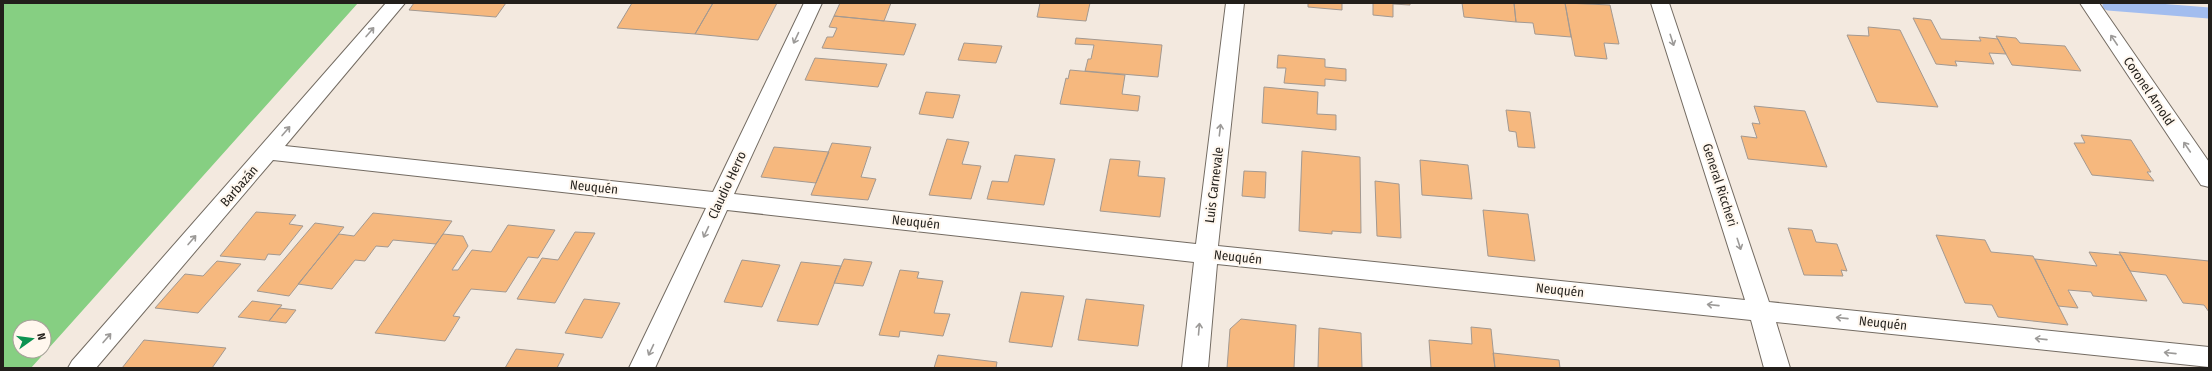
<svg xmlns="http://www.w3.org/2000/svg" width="2212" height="371" font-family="'Fira Sans Condensed',sans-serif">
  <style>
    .green { fill: #86cf82; fill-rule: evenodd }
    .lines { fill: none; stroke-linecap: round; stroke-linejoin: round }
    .stream { stroke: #a2bdef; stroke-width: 11 }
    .building { fill: #f6b87e; stroke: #a39991 }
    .minor-casing { stroke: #736b62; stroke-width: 2 }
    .minor { fill: #fff; fill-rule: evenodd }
    .oneway { stroke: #9c9a98 }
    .labels { text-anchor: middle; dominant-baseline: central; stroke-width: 4; stroke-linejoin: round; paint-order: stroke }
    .street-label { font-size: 13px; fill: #221f1b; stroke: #fff7ee }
  </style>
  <rect width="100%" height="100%" fill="#f3e9df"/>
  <!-- green -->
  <path class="green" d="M3 3H358L31 368H3ZM20 327H44V351H20Z"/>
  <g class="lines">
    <!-- stream -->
    <path class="stream" d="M2108 5 2209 13"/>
  </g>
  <!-- building -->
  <path class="building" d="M414 3H506L496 17 409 10Z
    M632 3H713L695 34 617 28Z
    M713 3H777L758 40 695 34Z
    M840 3H891L884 21 834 16Z
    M1040 3H1090L1086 21 1037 17Z
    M1308 3H1342V10L1308 7Z
    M1373 3H1410V5L1393 4V17L1373 15Z
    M1462 3H1514L1516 22 1464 17Z
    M1514 3H1565L1571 37 1535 34 1533 23 1516 22Z
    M1565 3 1610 5 1619 44 1604 43 1607 59 1575 56Z
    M834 16 916 24 904 55 822 48 827 37H833L837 28 829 27Z
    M1913 18 1931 20 1941 39 1981 41 1979 37 1998 39 2006 54 1989 53 1994 64 1955 61 1957 66 1936 64Z
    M1868 27 1900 30 1938 107 1877 102 1847 35 1869 36Z
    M1996 36 2016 38 2020 43 2065 46 2081 71 2012 65Z
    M1076 38 1162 45 1158 77 1085 71 1088 59H1091L1094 45 1075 44Z
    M964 43 1002 46 996 63 958 60Z
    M1278 55 1325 59V67L1346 69V81L1325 79V86L1284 83 1286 68H1277Z
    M815 58 887 64 878 87 805 80Z
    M1070 70 1125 75 1122 94 1140 96 1138 111 1060 104 1066 78 1068 79Z
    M1264 87 1318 92 1317 114 1336 115V130L1262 123Z
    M926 92 960 95 953 118 919 114Z
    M1754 106 1805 111 1827 167 1748 159 1741 136 1757 138 1752 123 1760 124Z
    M1506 110 1530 112 1535 148 1518 147 1516 132 1509 131Z
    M2081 135 2131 140 2151 172H2147L2154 181 2092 175 2074 143H2085Z
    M947 139 969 142 962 164 981 166 971 199 929 195Z
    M832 143 871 147 861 177 876 179 868 200 811 195Z
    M774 147 829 152 816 183 761 177Z
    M1302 151 1360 157 1361 233 1332 231V234L1299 231Z
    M1015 155 1055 159 1044 205 987 199 992 181 1008 182Z
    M1110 159 1140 161 1138 176 1165 178 1160 217 1100 211Z
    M1420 160 1468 165 1472 199 1422 195Z
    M1244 171 1266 172 1265 198 1242 196Z
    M1375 181 1399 184 1401 238 1377 236Z
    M1483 210 1528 214 1535 261 1488 256Z
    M256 212 296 215 289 224 303 226 280 255 268 254 265 260 220 256Z
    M373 213 452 221 436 244 393 240 388 247 376 246 365 261 355 260 332 289 298 284 339 234 354 236Z
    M315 223 344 227 289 296 257 291Z
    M508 225 555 230 538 258 528 257 506 292 471 289 453 316 460 317 445 341 375 333 443 234 463 236 468 246 452 270H458L472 250 491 252Z
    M1788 228 1812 230 1816 242 1837 244 1847 271 1841 270 1843 276 1804 275Z
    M575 232 595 233 555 303 517 299 542 258 558 260Z
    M1936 235 1985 240 1991 252 2033 256 2068 325 1998 317 1992 305 1965 303Z
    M2089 252 2121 255 2147 301 2093 296 2091 292 2068 290 2078 308 2058 306 2035 259 2097 266Z
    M2119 252 2209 261V312L2204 305 2183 303 2166 275 2130 271Z
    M844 259 872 262 863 286 834 283Z
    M742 260 780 265 762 307 724 302Z
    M217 261 241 264 198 313 155 308 185 274 203 276Z
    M801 262 841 266 818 325 777 321Z
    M900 270 919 272 917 278 943 281 934 313 950 314 943 336 900 331 899 337 879 335Z
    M1021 292 1064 296 1052 347 1009 342Z
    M584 299 620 303 602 338 565 333Z
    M1086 299 1144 305 1138 346 1078 340Z
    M252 301 282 305 269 321 238 317Z
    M279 308 296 310 286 323 269 321Z
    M1241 319 1296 325 1294 368H1227L1230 329Z
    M1471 327 1491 329 1495 368H1431L1429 340 1472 344Z
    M1319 328 1361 333 1362 368H1318Z
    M144 340 226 348 212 368H122Z
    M516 349 564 354 557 368H505Z
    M1493 353 1559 360 1560 368H1495Z
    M938 355 997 362 996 368H934Z"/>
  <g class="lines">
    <defs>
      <path id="minor" d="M386 3H405L285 146 713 192 804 3H822L734 194 1196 244 1226 3H1244L1218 246 1745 300 1651 3H1669L1769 302 2209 347V367L1776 322 1790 368H1764L1751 320 1217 264 1208 368H1182L1194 262 727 210 655 368H629L706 208 273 160 96 368H68L72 361Z
        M2080 3H2099L2209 162V187L2201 185Z"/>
    </defs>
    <!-- minor casing -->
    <use href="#minor" class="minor-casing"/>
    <!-- minor -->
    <use href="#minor" class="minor"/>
  </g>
  <!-- one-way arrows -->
  <defs><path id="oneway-shaft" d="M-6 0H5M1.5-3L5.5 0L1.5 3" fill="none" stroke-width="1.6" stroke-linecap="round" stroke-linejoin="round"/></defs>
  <g class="oneway">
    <use href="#oneway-shaft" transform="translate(370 32) rotate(-49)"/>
    <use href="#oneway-shaft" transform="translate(796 38) rotate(115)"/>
    <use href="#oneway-shaft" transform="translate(1672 40) rotate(72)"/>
    <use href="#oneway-shaft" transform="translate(2114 40) rotate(-124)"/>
    <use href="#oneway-shaft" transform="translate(1220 130) rotate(-83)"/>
    <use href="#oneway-shaft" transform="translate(286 131) rotate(-49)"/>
    <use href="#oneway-shaft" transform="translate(2187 147) rotate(-124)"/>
    <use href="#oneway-shaft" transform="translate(706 232) rotate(115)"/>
    <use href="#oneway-shaft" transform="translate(192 240) rotate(-49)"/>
    <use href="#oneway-shaft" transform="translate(1739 244) rotate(72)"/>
    <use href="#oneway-shaft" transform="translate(1713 305) rotate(-174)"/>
    <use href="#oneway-shaft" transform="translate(1842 318) rotate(-174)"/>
    <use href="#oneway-shaft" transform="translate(1199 329) rotate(-85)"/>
    <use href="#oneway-shaft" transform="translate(107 338) rotate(-49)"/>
    <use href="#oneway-shaft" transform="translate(2041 339) rotate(-174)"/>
    <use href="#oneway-shaft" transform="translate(651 350) rotate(115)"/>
    <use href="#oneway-shaft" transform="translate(2170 353) rotate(-174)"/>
  </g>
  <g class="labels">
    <!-- street labels -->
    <g class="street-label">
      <text transform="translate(2149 91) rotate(56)">Coronel Arnold</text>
      <text transform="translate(727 185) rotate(-65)">Claudio Herro</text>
      <text transform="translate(1214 185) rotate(-83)">Luis Carnevale</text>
      <text transform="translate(1720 185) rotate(72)">General Riccheri</text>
      <text transform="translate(239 186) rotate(-49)">Barbazán</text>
      <text transform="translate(594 187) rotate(6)">Neuquén</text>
      <text transform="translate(916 222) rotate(6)">Neuquén</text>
      <text transform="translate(1238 257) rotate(6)">Neuquén</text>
      <text transform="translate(1560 290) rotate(6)">Neuquén</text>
      <text transform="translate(1883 323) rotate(6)">Neuquén</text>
    </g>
  </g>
  <!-- border -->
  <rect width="2212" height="371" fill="none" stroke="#221f1b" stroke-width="8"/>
  <!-- north arrow -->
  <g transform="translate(32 339) rotate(76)"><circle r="19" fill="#fff7ee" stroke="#a7a19a"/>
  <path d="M0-3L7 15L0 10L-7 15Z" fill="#0c9351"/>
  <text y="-6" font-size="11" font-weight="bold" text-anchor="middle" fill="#221f1b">N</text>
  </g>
</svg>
